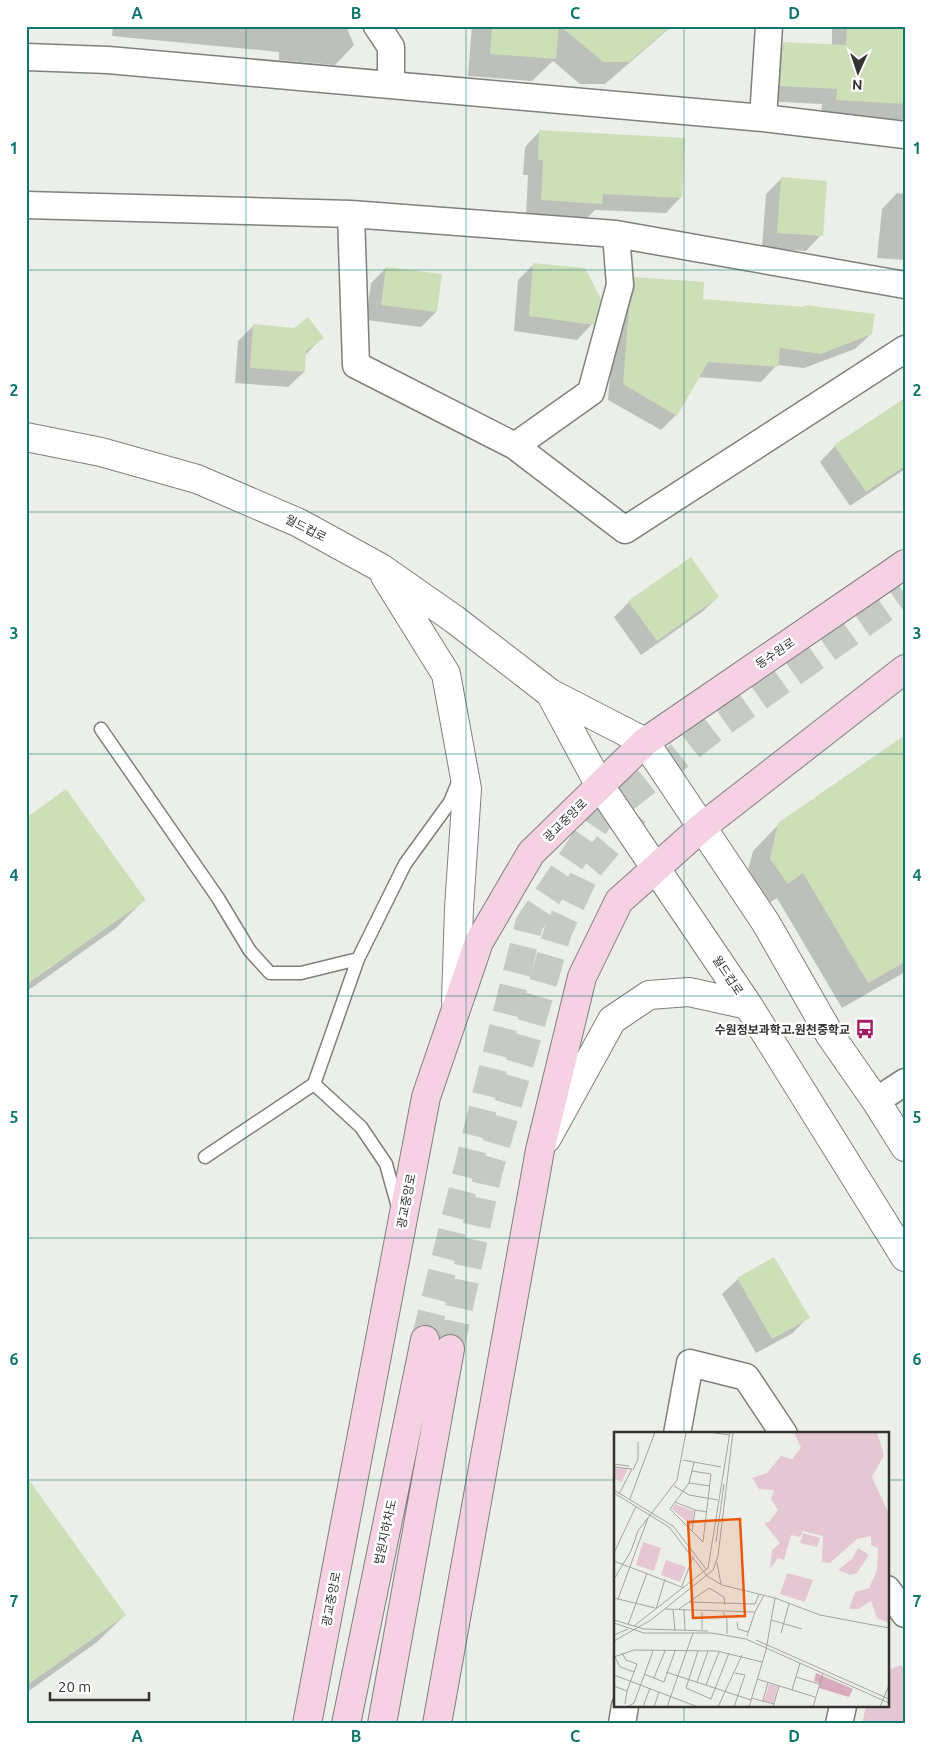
<svg xmlns="http://www.w3.org/2000/svg" width="931" height="1750" font-family="Ubuntu,'Noto Sans KR',sans-serif">
  <style>
    .green { fill: #e4c7d2 }
    .shadow { fill: #0003 }
    .building { fill: #cddfb7 }
    .lines { fill: none; stroke-linecap: round; stroke-linejoin: round }
    .secondary-tunnel { stroke: #c7cac4; stroke-width: 28; stroke-dasharray: 28 14; stroke-linecap: butt }
    .service-casing { stroke: #7e817b; stroke-width: 15 }
    .minor-casing { stroke: #7e817b; stroke-width: 29 }
    .tertiary-casing { stroke: #7e817b; stroke-width: 30 }
    .secondary-casing { stroke: #7e817b; stroke-width: 30 }
    .service { stroke: #fff; stroke-width: 12 }
    .minor { stroke: #fff; stroke-width: 26 }
    .tertiary { stroke: #fff; stroke-width: 28 }
    .secondary { stroke: #f5d1e3; stroke-width: 28 }
    .grid { fill: none; stroke: #0f766e; stroke-width: 1; stroke-opacity: 0.55 }
    .labels { text-anchor: middle; dominant-baseline: central; stroke-width: 5; stroke-linejoin: round; paint-order: stroke }
    .street-label { font-size: 12px; fill: #333432; stroke: #fff }
    .poi-label { font-size: 12px; font-weight: bold; fill: #333432; stroke: #fff; text-anchor: end }
    .inset-road { fill: none; stroke: #a2a4a0; stroke-width: 1 }
    .view { fill: #e8590c; fill-opacity: 0.15; stroke: #e8590c; stroke-width: 2.5 }
    .inset-edge { fill: none; stroke: #333432; stroke-width: 2.5 }
    .neatline { fill: none; stroke: #0f766e; stroke-width: 2 }
    .grid-label { font-size: 16px; text-anchor: middle; font-weight: bold; fill: #0f766e }
  </style>
  <rect width="100%" height="100%" fill="#ecefe9"/>
  <!-- green -->
  <path class="green" d="M901 1665 905 1670V1724H862L866 1706H887V1670Z"/>
  <!-- shadow -->
  <path class="shadow" d="M113 26H346L354 45 335 65 279 60V52L112 36Z
    M472 26H558L557 28 559 26H672L605 84H580L553 61 532 81 468 76Z
    M832 26H905V120L821 115 822 104 765 101 768 59 783 44 832 46Z
    M540 131 681 197 666 213 595 210 586 219 526 215 528 175H523L525 147Z
    M782 178 821 235 806 251 762 248 766 194Z
    M897 193 905 194V260L877 258 882 209Z
    M533 265 592 324 577 340 514 331 518 280Z
    M386 268 441 275 436 312 421 327 366 320 371 283Z
    M635 278 701 300 803 308 805 306 871 334 855 349 804 368 777 365 761 382 698 377 676 415 661 430 608 400 614 325 619 293Z
    M253 326 322 338 305 355 304 372 288 387 235 383 238 341Z
    M905 399V469L850 506 820 462 835 446Z
    M718 597 702 612 641 655 614 617 629 602Z
    M905 736V972L842 1008 777 898 761 908 744 885 753 851 779 824Z
    M26 819 145 899 116 928 26 992Z
    M738 1279 808 1317 793 1333 756 1353 722 1294Z
    M26 1479 125 1615 97 1642 26 1693Z"/>
  <!-- building -->
  <path class="building" d="M492 26H559L556 59 490 54Z
    M560 26H671L629 62H603Z
    M847 26H905V104L836 100 837 89 780 86 783 42 846 45Z
    M539 130 685 138 682 198 603 194 602 204 541 200 543 160H538Z
    M781 177 827 181 823 236 777 233Z
    M533 263 585 268 601 299 594 325 529 316Z
    M386 267 442 274 437 312 381 305Z
    M634 277 704 282 703 299 805 307V305L875 314 872 334 821 354 780 348 778 367 708 362 677 416 623 384 629 308 635 289Z
    M308 317 324 338 306 351 305 372 250 368 253 324 294 328Z
    M905 398V466L866 492 834 445Z
    M691 557 719 597 657 641 628 601Z
    M905 735V962L868 983 803 873 788 884 770 859 778 823Z
    M66 789 146 900 26 985V818Z
    M774 1257 810 1318 772 1339 737 1278Z
    M26 1476 126 1615 26 1686Z"/>
  <g class="lines">
    <!-- secondary-tunnel -->
    <path class="secondary-tunnel" d="M425 1340 529 924 599 819 713 729 905 594
      M450 1349 488 1173 558 931 587 870 641 806"/>
    <defs>
      <path id="service" d="M101 729 218 898 250 951 270 973H301L358 959
        M314 1084 361 1127 386 1164 398 1207
        M205 1157 314 1084 358 959 405 864 450 802 459 780"/>
      <path id="minor" d="M377 26 391 47V85
        M26 57 108 60 763 118 905 135
        M763 118 769 26
        M26 205 351 214 616 234 905 285
        M351 214 356 365 515 446 625 530 905 349
        M515 446 591 392 620 285 616 234
        M876 1101 905 1082
        M677 1434 690 1363 746 1377 784 1434
        M887 1589 905 1614
        M622 1724 625 1706
        M839 1724 843 1706"/>
      <path id="tertiary" d="M26 437 101 452 197 479 299 523 381 568 454 619 550 693 645 742 766 923 830 1035 876 1101 905 1147
        M385 576 446 674 467 789 459 908 456 1001
        M550 693 600 786 748 1005 905 1257
        M547 1138 612 1020 649 995 689 992 748 1005"/>
      <path id="secondary" d="M307 1724 426 1097 479 942 531 853 645 742 905 564
        M346 1724 425 1340
        M382 1724 450 1349
        M437 1724 540 1150 582 977 619 901 702 827 905 669"/>
    </defs>
    <!-- service casing -->
    <use href="#service" class="service-casing"/>
    <!-- minor casing -->
    <use href="#minor" class="minor-casing"/>
    <!-- tertiary casing -->
    <use href="#tertiary" class="tertiary-casing"/>
    <!-- secondary casing -->
    <use href="#secondary" class="secondary-casing"/>
    <!-- service -->
    <use href="#service" class="service"/>
    <!-- minor -->
    <use href="#minor" class="minor"/>
    <!-- tertiary -->
    <use href="#tertiary" class="tertiary"/>
    <!-- secondary -->
    <use href="#secondary" class="secondary"/>
  </g>
  <!-- grid -->
  <path class="grid" d="M246 26V1724M466 26V1724M684 26V1434M26 270H905M26 512H905M26 754H905M26 996H905M26 1238H905M26 1480H615M887 1480H905M684 1706V1724"/>
  <!-- icons -->
  <defs>
    <symbol id="bus-bare" viewBox="-9 -9 18 18"><path d="M-5-6H5V4H4V6H2V4H-2V6H-4V4H-5ZM-3.5-4V0h7V-4ZM-3.5 1.2v1.5H-2V1.2ZM2 1.2v1.5H3.5V1.2Z" fill="#a21b67" stroke="#fff" stroke-width="2.5" paint-order="stroke"/></symbol>
  </defs>
  <g fill-rule="evenodd">
    <use href="#bus-bare" x="851" y="1015" width="28" height="28"/>
  </g>
  <g class="labels">
    <!-- street labels -->
    <g class="street-label">
      <text transform="translate(306 528) rotate(27)">월드컵로</text>
      <text transform="translate(775 653) rotate(-34)">동수원로</text>
      <text transform="translate(565 820) rotate(-44)">광교중앙로</text>
      <text transform="translate(728 975) rotate(56)">월드컵로</text>
      <text transform="translate(406 1201) rotate(-79)">광교중앙로</text>
      <text transform="translate(385 1532) rotate(-78)">법원지하차도</text>
      <text transform="translate(331 1599) rotate(-79)">광교중앙로</text>
    </g>
    <!-- poi labels -->
    <g class="poi-label">
      <text x="850" y="1029">수원정보과학고.원천중학교</text>
    </g>
  </g>
  <!-- overview -->
  <g transform="translate(614 1432)">
    <rect width="275" height="275" fill="#ecefe9"/>
    <path d="M180 0H263L270 23 258 45 275 82V191L263 186 257 169 244 177H235L241 160 255 156 263 138 264 116 257 113V104L243 107 216 131 208 130 209 104 189 99 186 105 177 103 170 128 164 126 156 137 158 118 166 111 150 91 155 90 164 78 157 67 160 58 145 57 138 46 153 41 167 24 178 27 187 16ZM14 36 8 50 0 47V37ZM61 72 80 79 78 94 58 77ZM189 101 206 106 203 115 186 111ZM29 110 47 116 40 139 22 133ZM244 116 255 123 243 141 236 143 224 138 238 127ZM52 128 72 135 66 150 47 143ZM173 141 199 148 191 170 166 162ZM155 252 164 254 159 271 150 269Z" fill="#e4c7d2"/>
    <path d="M202 241 239 257 235 265 205 256 206 251 200 249Z" fill="#d8abbd"/>
    <path class="inset-road" d="M94 0 116 3M69 28 107 35M0 32 15 34M0 35 18 37 5 62M19 38 24 27V10M78 39 97 42 89 110 56 77 75 51 80 30M75 51 96 54M60 54 75 63 104 68M0 58 59 94 92 137M0 61 55 95 93 144 108 153 161 166 206 183 275 196M16 67 41 0M61 70 81 78M78 99 81 78 93 80M102 110 110 52M0 121 22 74M0 129 70 156M103 131 107 152M0 147 17 119 24 99 63 48 72 0M68 154 79 125M0 166 41 176M4 167 34 86M75 170 141 172 145 162M42 177 51 147M51 177 141 180 133 204M65 177 95 156 110 165 111 173M59 178 61 199M70 178 71 198M109 180 113 188V202M141 180 150 163M0 188 30 197 94 199M157 188 188 197M123 190 124 197 134 200M0 191 30 201H98L132 207 275 271M14 193 33 141M20 194 94 136 116 0M88 198V180M167 201 175 172M0 203 14 197M142 208 275 267M0 209 37 188 99 138 104 124 119 0M84 219 72 256 97 267 115 221M8 221 12 228 23 232 13 259M0 225 20 218 103 219 148 230M1 225 6 235 20 240M52 240 137 268M30 242 50 250 61 219M0 243 84 275M182 245 205 252M40 246 51 219M143 247 201 265M83 250 94 219M92 253 105 220M0 254 13 259 11 272M178 258 186 231M137 266 160 272M149 269 154 250M13 275 20 271 39 219M29 275 36 256M40 275 45 260M53 275 79 201M104 275 128 223M120 275 131 243 121 241M135 275 152 218 161 166M159 275 165 254M199 275 209 241M266 275 275 253"/>
    <path class="view" d="M126 87 131 184 79 186 74 90Z"/>
    <rect width="275" height="275" class="inset-edge"/>
  </g>
  <!-- border -->
  <rect width="931" height="1750" fill="none" stroke="#ffffff" stroke-width="55"/>
  <!-- north arrow -->
  <g transform="translate(858 72) rotate(183)" stroke="#ffffff" stroke-width="4" paint-order="stroke">
  <path d="M0-4L9 19L0 12L-9 19Z" fill="#333432"/>
  <text y="-8" font-size="14" font-weight="bold" text-anchor="middle" fill="#333432">N</text>
  </g>
  <!-- scale -->
  <path d="M50 1692v8h99v-8" fill="none" stroke="#333432" stroke-width="2.5"/>
  <text x="58" y="1692" font-size="15" fill="#333432" stroke="#ffffff" stroke-width="4" paint-order="stroke">20 m</text>
  <rect x="28" y="28" width="876" height="1694" class="neatline"/>
  <g class="grid-label">
    <text x="137" y="19">A</text>
    <text x="356" y="19">B</text>
    <text x="575" y="19">C</text>
    <text x="794" y="19">D</text>
    <text x="14" y="154">1</text>
    <text x="917" y="154">1</text>
    <text x="14" y="396">2</text>
    <text x="917" y="396">2</text>
    <text x="14" y="639">3</text>
    <text x="917" y="639">3</text>
    <text x="14" y="881">4</text>
    <text x="917" y="881">4</text>
    <text x="14" y="1123">5</text>
    <text x="917" y="1123">5</text>
    <text x="14" y="1365">6</text>
    <text x="917" y="1365">6</text>
    <text x="14" y="1607">7</text>
    <text x="917" y="1607">7</text>
    <text x="137" y="1742">A</text>
    <text x="356" y="1742">B</text>
    <text x="575" y="1742">C</text>
    <text x="794" y="1742">D</text>
  </g>
</svg>
